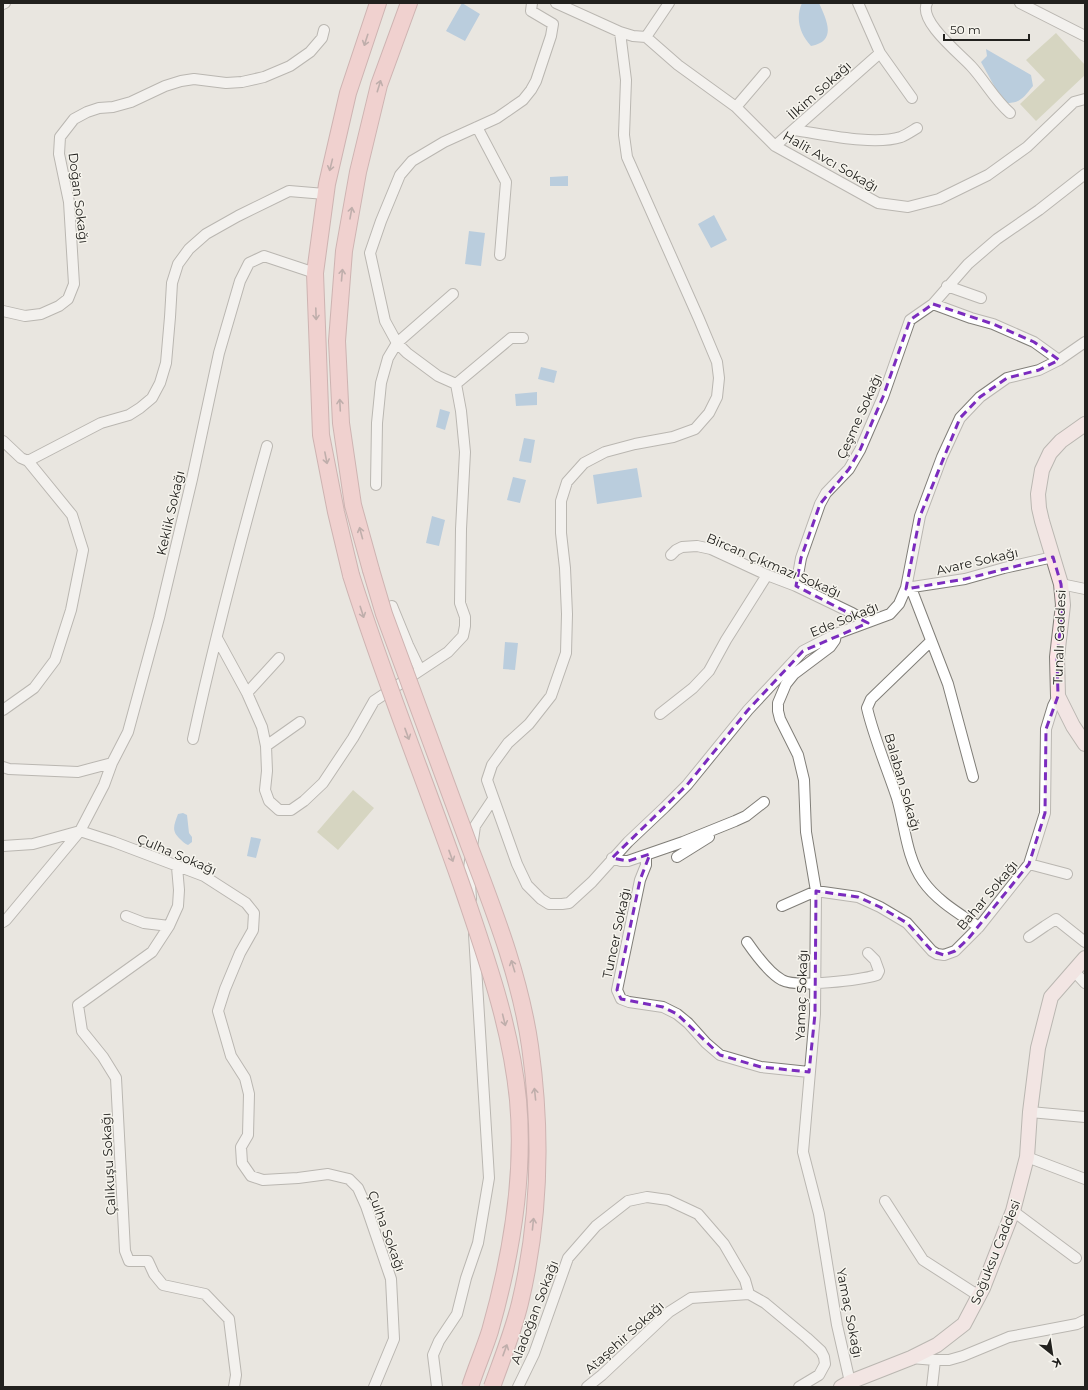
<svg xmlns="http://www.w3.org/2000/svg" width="1088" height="1390" font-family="Montserrat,sans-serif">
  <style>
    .garden { fill: #bfc29b }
    .water { fill: #81afd9 }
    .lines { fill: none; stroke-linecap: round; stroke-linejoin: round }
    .minor-casing { stroke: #807e78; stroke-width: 12 }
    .secondary-casing { stroke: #807e78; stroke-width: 16 }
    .trunk-casing { stroke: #ac7779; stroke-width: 18 }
    .minor { stroke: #fff; stroke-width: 10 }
    .secondary { stroke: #fce4e6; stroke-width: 14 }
    .trunk { stroke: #f8b8bb; stroke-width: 16 }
    .trunk-bridge-casing { stroke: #ac7779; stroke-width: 18; stroke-linecap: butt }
    .trunk-bridge { stroke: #f8b8bb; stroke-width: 16 }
    .oneway { stroke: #8d6c6c }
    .marked { fill: none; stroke: #7b2cbf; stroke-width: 3; stroke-dasharray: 8 5; stroke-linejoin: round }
    .labels { text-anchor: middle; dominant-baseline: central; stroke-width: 3; stroke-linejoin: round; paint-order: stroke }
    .street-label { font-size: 13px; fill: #22211e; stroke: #f6f4ed }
  </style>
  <rect width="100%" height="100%" fill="#e9e6e0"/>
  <!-- garden -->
  <path class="garden" d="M1056 33 1085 65V75L1036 121 1020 104 1045 80 1026 60Z
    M353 790 374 808 338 850 317 832Z"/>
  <!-- water -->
  <path class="water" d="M462 3 480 14 465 41 446 31Z
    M802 3H819C826 19 838 41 811 46 800 34 795 19 802 3Z
    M986 49 1031 75 1033 86C1024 97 1021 103 1006 103L998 93 981 62 987 56Z
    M568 176V186H550V177Z
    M714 215 727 240 711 248 698 224Z
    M469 231 485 233 481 266 465 264Z
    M541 367 557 371 554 383 538 379Z
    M537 392V405L516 406 515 394Z
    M440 409 450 412 445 430 436 427Z
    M524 438 535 440 531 463 519 461Z
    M637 468 642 497 597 504 593 475Z
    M513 477 526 480 520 503 507 500Z
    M432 516 445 520 439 546 426 543Z
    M505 642 518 643 515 670 503 669Z
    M183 813 187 815 189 833 192 837V842L188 845C185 844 183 842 180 839 171 831 174 825 178 814Z
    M251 837 261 839 256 858 247 856Z"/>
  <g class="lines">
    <defs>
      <path id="minor" d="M556 3 620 32 633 36 646 37
        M858 3 880 53 912 98
        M927 3C918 21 960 54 971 66 985 81 994 99 1010 113
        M1020 3 1085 36
        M3 4 5 3
        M620 32 626 80 624 135 627 157 699 319 717 362 719 378 717 397 709 413 695 429 673 437 635 444 605 452 584 463 567 482 561 501V533L565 568 567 614 566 653 551 696 529 724 508 743 492 765 487 780 517 864 527 885 541 899 549 904H562L569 903 592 882 628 842 665 807 687 785 748 710 803 651 836 634 890 614 899 604 906 588 920 516 942 457 960 418 980 397 1007 378 1039 370 1059 360 1085 342
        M646 37 678 65 736 107 775 146 878 203 908 207 939 199 988 175 1027 147 1074 102 1085 99
        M646 37 669 3
        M736 107 765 73
        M477 127 506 182 500 255
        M794 130C823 134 873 146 901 137 906 135 912 131 917 128
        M775 146 880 53
        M947 286 981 298
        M933 304 971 318 993 324 1034 342 1059 360
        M3 311 25 316 41 314 59 306 68 299 74 284 69 202 59 154 60 137 74 119 87 112 99 108 113 107 131 102 165 86 181 81 194 79 226 83 242 82 264 77 290 66 310 52 322 38 324 30
        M456 384 438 376 407 353 397 343 385 321 370 253 381 221 400 175 412 161 444 142 497 118 523 100 531 90 536 81 551 36 553 24 531 11 532 3
        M456 384 511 338H523
        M3 441 21 458 28 461 101 423 129 415 140 408 152 398 160 383 166 363 170 317 172 283 178 264 189 249 206 234 238 216 289 191 325 194
        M376 485 377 423 381 383 388 358 397 343 453 294
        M671 555 676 550 682 547 697 546 711 549 767 575 796 586 852 613 857 616 863 624
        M1061 584 1085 589
        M796 586 801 558 820 504 826 493 849 469 860 450 883 397 910 320 933 304 968 264 997 239 1039 210 1085 174
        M906 588 965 579 1004 568 1053 557
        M911 588 948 684 973 777
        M392 606 408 645 420 670
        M836 634 835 640 830 647 794 674 786 684 778 703V711L780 719 798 755 804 780 806 832 816 891 815 1014 803 1152 819 1214 837 1325 850 1382
        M217 638 247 693 262 727 266 746 267 771 265 790 269 801 279 810H291L304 801 323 783 353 738 374 701 448 652 463 636 465 626V617L460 603 461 529 465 452 461 411 456 384
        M931 641 871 699 867 708C874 738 887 768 897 798 905 825 906 857 923 881 937 901 960 914 979 927
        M247 693 279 658
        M3 710 34 688 55 660 71 610 83 550 72 515 28 461
        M660 714 693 688 709 671 726 640 767 575
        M193 739C214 641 240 543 267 446
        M266 746 300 722
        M3 767 9 769 78 772 112 763
        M80 831 114 842 204 876 246 903 254 913 253 930 240 953 225 989 218 1011 231 1056 245 1078 249 1094 248 1135 241 1147 242 1163 251 1176 263 1180 298 1178 328 1174 349 1179 358 1188 366 1206 391 1279 394 1339 374 1387
        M3 846 33 844 80 831
        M646 855V865L640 880 617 990 621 999 629 1002 663 1007 677 1014 688 1023 706 1043 720 1055 761 1067 809 1072
        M677 857 709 837
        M612 858 621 861H628L683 842 735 821 746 816 764 802
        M1029 864 1067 874
        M177 867 179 890 178 906 169 926 152 952 78 1005 82 1031 103 1057 116 1078 125 1251 129 1261H148L154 1274 163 1285 205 1294 229 1319 236 1375 234 1387
        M471 899 469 868 475 826 493 799
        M782 906 816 891 858 897 880 907 907 923 932 951 937 954 944 955 955 951 979 927 1029 864 1045 813 1046 729 1053 706 1058 696
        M126 916 144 923 169 926
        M3 922 6 920 80 831 104 785 112 763 128 732 159 618 192 479 219 353 240 281 249 263 264 256 315 273
        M1029 937 1045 926 1056 919 1085 942
        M747 942C756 955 769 973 782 980 796 988 861 980 877 975L879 971 875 960 868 953
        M1073 970 1085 983
        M1030 1112 1085 1117
        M1027 1157 1085 1179
        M885 1201 923 1260 979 1296
        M1013 1211 1076 1258
        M911 1358 935 1360H949L963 1356 1009 1337 1077 1324 1085 1320
        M437 1387 433 1355 439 1341 457 1314 466 1278 478 1243 489 1178 474 934
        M518 1387 534 1354 568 1258 596 1226 628 1201 647 1197 668 1200 698 1214 724 1244 745 1280 749 1294
        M587 1387 602 1375 669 1312 691 1298 749 1294 765 1303 807 1338 821 1351 824 1357 825 1364 819 1375 799 1387
        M932 1387 935 1360"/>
      <path id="secondary" d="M1085 424 1061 441 1050 453 1042 470 1038 494 1039 508 1042 521 1061 584 1063 605 1057 657 1058 696 1073 726 1085 744
        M841 1387 850 1382 911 1358 937 1345 964 1324 983 1288 1013 1211 1027 1157 1030 1112 1038 1048 1051 997 1085 958"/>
      <path id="trunk" d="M371 570 353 505 341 423 337 341 344 251 358 172 379 85 409 3
        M351 575 336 512 321 435 315 273 327 184 348 93 378 3"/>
    </defs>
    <!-- minor casing -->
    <use href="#minor" class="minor-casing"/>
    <!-- secondary casing -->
    <use href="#secondary" class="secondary-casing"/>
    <!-- trunk casing -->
    <use href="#trunk" class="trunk-casing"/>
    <!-- minor -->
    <use href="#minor" class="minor"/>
    <!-- secondary -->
    <use href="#secondary" class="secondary"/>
    <!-- trunk -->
    <use href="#trunk" class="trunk"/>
    <defs>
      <path id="trunk-bridge" d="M371 570 384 614C412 691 441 768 469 845 494 911 520 976 530 1046 542 1131 540 1219 520 1303 513 1332 502 1359 492 1387
        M351 575C385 683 428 788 465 895 488 963 511 1028 518 1100 525 1177 511 1257 490 1331 484 1350 476 1368 470 1387"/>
    </defs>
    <!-- trunk-bridge casing -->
    <use href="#trunk-bridge" class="trunk-bridge-casing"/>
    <!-- trunk-bridge -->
    <use href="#trunk-bridge" class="trunk-bridge"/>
  </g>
  <!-- one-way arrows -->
  <defs><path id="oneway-shaft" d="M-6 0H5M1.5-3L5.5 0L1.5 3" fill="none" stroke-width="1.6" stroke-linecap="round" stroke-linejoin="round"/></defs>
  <g class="oneway">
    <use href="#oneway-shaft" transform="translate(366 40) rotate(108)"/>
    <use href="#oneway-shaft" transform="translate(379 86) rotate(-73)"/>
    <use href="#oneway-shaft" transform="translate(331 165) rotate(104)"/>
    <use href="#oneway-shaft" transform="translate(351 213) rotate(-80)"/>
    <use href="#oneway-shaft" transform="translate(342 275) rotate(-85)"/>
    <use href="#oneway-shaft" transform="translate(316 314) rotate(88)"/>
    <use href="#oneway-shaft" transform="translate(340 405) rotate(-93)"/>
    <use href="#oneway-shaft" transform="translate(326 458) rotate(79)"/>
    <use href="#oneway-shaft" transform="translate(361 533) rotate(-105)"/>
    <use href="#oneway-shaft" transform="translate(362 612) rotate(72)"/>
    <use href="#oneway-shaft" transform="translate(407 734) rotate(70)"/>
    <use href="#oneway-shaft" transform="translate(451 856) rotate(70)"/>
    <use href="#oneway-shaft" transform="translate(513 966) rotate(-107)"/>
    <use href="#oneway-shaft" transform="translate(504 1020) rotate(76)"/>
    <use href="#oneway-shaft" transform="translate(535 1094) rotate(-96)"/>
    <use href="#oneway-shaft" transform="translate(533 1224) rotate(-84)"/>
    <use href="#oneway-shaft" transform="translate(505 1350) rotate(-70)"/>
  </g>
  <!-- marked area -->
  <path d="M0 0H1088V1390H0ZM933 304 993 324 1034 342 1059 360 1039 370 1007 378 980 397 960 418 920 516 906 589 965 579 1053 557 1061 584 1063 605 1057 657 1058 696 1046 729 1045 813 1029 864 968 939 955 951 944 955 932 951 907 923 880 907 858 897 816 891 815 1014 809 1072 761 1067 720 1055 677 1014 663 1007 621 999 617 990 640 880 650 854 628 861 612 858 687 785 748 710 803 651 868 623 796 586 801 558 820 504 849 469 860 450 883 397 910 320Z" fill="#e9e6e0" fill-opacity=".55" fill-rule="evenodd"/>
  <path class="marked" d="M933 304 993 324 1034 342 1059 360 1039 370 1007 378 980 397 960 418 920 516 906 589 965 579 1053 557 1061 584 1063 605 1057 657 1058 696 1046 729 1045 813 1029 864 968 939 955 951 944 955 932 951 907 923 880 907 858 897 816 891 815 1014 809 1072 761 1067 720 1055 677 1014 663 1007 621 999 617 990 640 880 650 854 628 861 612 858 687 785 748 710 803 651 868 623 796 586 801 558 820 504 849 469 860 450 883 397 910 320Z"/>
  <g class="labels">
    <!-- street labels -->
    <g class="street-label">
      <text transform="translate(819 90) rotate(-42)">İlkim Sokağı</text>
      <text transform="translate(831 161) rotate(30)">Halit Avcı Sokağı</text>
      <text transform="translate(79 198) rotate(83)">Doğan Sokağı</text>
      <text transform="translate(859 416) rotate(-66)">Çeşme Sokağı</text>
      <text transform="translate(170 513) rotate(-77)">Keklik Sokağı</text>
      <text transform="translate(977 561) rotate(-13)">Avare Sokağı</text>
      <text transform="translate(774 565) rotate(23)">Bircan Çıkmazı Sokağı</text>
      <text transform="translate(844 619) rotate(-22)">Ede Sokağı</text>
      <text transform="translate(1059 637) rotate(-88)">Tunalı Caddesi</text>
      <text transform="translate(903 782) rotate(74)">Balaban Sokağı</text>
      <text transform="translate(177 854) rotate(23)">Çulha Sokağı</text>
      <text transform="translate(987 895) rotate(-50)">Bahar Sokağı</text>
      <text transform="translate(616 933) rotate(-78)">Tuncer Sokağı</text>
      <text transform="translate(801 995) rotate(-88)">Yamaç Sokağı</text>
      <text transform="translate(108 1164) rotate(-93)">Çalıkuşu Sokağı</text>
      <text transform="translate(387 1231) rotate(70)">Çulha Sokağı</text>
      <text transform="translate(995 1252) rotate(-68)">Soğuksu Caddesi</text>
      <text transform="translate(534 1312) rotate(-69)">Aladoğan Sokağı</text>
      <text transform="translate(850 1313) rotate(79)">Yamaç Sokağı</text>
      <text transform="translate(624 1337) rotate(-42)">Ataşehir Sokağı</text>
    </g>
  </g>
  <!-- border -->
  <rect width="1088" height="1390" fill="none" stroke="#22211e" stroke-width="8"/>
  <!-- north arrow -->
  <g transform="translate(1052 1354) rotate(150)" stroke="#f6f4ed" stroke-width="3" paint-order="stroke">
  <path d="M0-3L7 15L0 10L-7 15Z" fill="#22211e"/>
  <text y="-6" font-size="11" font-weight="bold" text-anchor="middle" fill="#22211e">K</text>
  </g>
  <!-- scale -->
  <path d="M944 34v6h85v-6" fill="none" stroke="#22211e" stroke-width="2"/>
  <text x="950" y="34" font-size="12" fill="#22211e" stroke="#f6f4ed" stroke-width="3" paint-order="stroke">50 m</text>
</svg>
